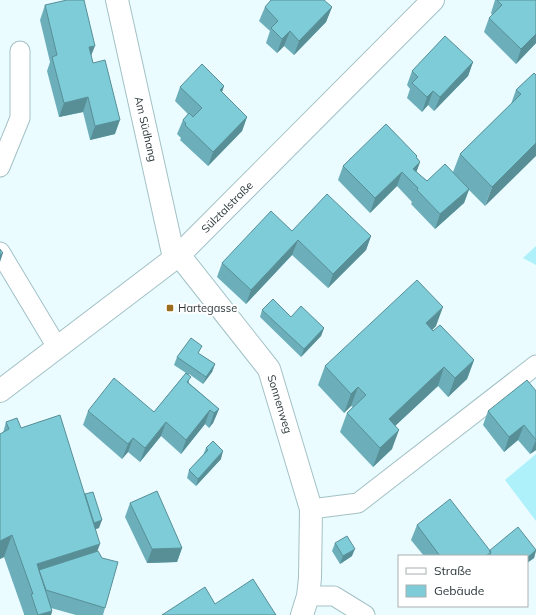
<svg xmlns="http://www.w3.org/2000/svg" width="536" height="615" font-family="Mulish,sans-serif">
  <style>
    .green { fill: #aef1fb }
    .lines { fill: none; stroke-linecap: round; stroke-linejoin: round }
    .lane-casing { stroke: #a3c1c6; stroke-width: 21 }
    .street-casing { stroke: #a3c1c6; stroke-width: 24 }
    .secondary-casing { stroke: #a3c1c6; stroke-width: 24 }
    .lane { stroke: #fff; stroke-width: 19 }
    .street { stroke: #fff; stroke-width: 22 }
    .secondary { stroke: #fff; stroke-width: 22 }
    .wall { fill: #6cafba }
    .shaded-wall { fill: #588f97 }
    .building { fill: #7dccd8; stroke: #588f97 }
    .poi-dot { fill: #9a6e1d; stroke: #fff; stroke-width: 1.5 }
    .labels { text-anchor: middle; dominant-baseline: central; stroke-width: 4; stroke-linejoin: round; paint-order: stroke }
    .street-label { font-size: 11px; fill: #2b3739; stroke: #fff }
    .poi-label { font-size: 11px; fill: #2b3739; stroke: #fff; text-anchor: start }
  </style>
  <rect width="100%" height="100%" fill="#eafcff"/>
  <!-- green -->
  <path class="green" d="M536 246V265L523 258Z
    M536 454V521L505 480Z"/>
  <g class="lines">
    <defs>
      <path id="lane" d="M0 167 20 118V51
        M0 252 57 347
        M311 509 358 503 536 365
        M308 596H334L365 615"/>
      <path id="street" d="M117 0 174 258
        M179 255 269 369 311 509 310 578 308 596 302 615"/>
      <path id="secondary" d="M0 391 179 255 433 0"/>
    </defs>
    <!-- lane casing -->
    <use href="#lane" class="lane-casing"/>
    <!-- street casing -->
    <use href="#street" class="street-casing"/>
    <!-- secondary casing -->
    <use href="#secondary" class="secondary-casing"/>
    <!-- lane -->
    <use href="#lane" class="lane"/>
    <!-- street -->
    <use href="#street" class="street"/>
    <!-- secondary -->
    <use href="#secondary" class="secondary"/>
  </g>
  <!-- wall -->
  <path class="wall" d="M495 0H536V43L516 64 484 32 489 18 492 15 491 13Z
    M45 5 91 56 115 134 90 140 83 112 59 117 47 71 50 62 40 20Z
    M265 7H332L326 22 294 55 284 46 277 53 266 43 270 31 259 21Z
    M473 62 468 76 434 111 428 105 422 112 407 98 410 89 407 85 412 71Z
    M534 73 485 206 469 190 464 203 435 229 411 204 412 202 397 186 370 213 338 180 343 166 417 158 420 162 416 172 427 181 453 172 460 154 511 104 516 90Z
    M224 86 222 92 247 117 242 131 208 166 180 140 181 138 177 134 183 120 188 114 175 101 180 87Z
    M292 231 371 236 366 250 328 288 292 255 246 304 217 277 222 263Z
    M262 310 291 317 324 328 321 336 301 357 260 317Z
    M436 326 432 330 474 360 467 379 448 397 438 386 395 426 392 449 373 467 340 432 347 413 353 407 351 406 344 413 318 385 325 366Z
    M200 354 215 364 212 372 203 384 189 374V383L219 409 213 423 209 428 205 424 181 454 161 436 140 462 128 452 122 459 83 425 88 411 154 412 186 373 174 365 177 357Z
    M536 391V450L530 454 518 440 504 452 483 425 488 411Z
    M6 422 21 428 85 494 99 528 96 529 97 552 105 608 103 615H76L51 608 52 611 51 615H24V614L4 557 0 559V434L3 433Z
    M206 448 221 459 196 486 187 478 189 470 203 455Z
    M130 503 182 548 177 562 147 563 125 517Z
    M417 525 489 551 536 550V551L534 558 527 563V556H424L411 540Z
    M335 543 352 556 340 564 332 551Z"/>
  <!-- shaded-wall -->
  <path class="shaded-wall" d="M332 7 326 22 294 55 299 41Z
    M290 31 284 46 277 53 282 39Z
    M536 34V43L516 64 521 49Z
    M95 46 89 61V47Z
    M473 62 468 76 434 111 440 97Z
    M224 86 219 100 220 90Z
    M433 91 428 105 422 112 427 97Z
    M88 97 83 112 59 117 64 103Z
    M247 117 242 131 208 166 213 152Z
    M120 120 115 134 90 140 95 126Z
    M536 143V156L485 206 492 187Z
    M420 162 415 176 413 169Z
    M402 172 397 186 370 213 375 198Z
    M469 189 464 203 435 229 440 214Z
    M371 236 366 250 328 288 333 274Z
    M298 240 292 255 246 304 251 290Z
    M3 253 0 262V255Z
    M443 307 436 326 419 343 426 323Z
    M324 328 321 336 301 357 304 349Z
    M474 360 467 379 448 397 455 378Z
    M215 364 212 372 203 384 206 377Z
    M444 367 438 386 382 438 389 419Z
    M358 387 351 406 344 413 351 394Z
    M219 409 213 423 209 428 214 413Z
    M210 410 205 424 181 454 186 440Z
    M166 422 161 436 140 462 145 448Z
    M524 425 518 440 504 452 509 437Z
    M399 430 392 449 373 467 380 448Z
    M133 438 128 452 122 459 128 444Z
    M536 440V450L530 454Z
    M223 451 221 459 196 486 198 479Z
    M102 520 99 528 82 533 85 525Z
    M12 535 4 557 0 559V541Z
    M100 544 92 566 38 583 37 564Z
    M182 548 177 562 147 563 152 549Z
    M355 549 352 556 340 564 343 556Z
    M536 550 534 558 527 563V558Z
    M52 611 51 615H38Z"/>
  <!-- building -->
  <path class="building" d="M67 0H84L95 46 89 47 93 63 105 60 120 120 95 126 88 97 64 103 52 57 57 55 45 5Z
    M271 0H324L332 7 299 41 290 31 282 39 271 28 278 21 265 7Z
    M497 0H536V34L521 49 489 18 502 5Z
    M445 36 473 62 440 97 433 91 427 97 412 83 418 77 412 71Z
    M202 64 224 86 220 90 247 117 213 152 185 125 186 124 183 120 189 113 193 117 202 108 180 87Z
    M534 73 536 75V143L492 187 460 154 521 94 516 90Z
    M386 124 417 156 416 157 420 162 413 169 427 181 445 164 469 189 440 214 417 190 418 188 402 172 375 198 343 166Z
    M327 194 371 236 333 274 298 240 251 290 222 263 271 211 292 231Z
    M0 249 3 253 0 255Z
    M417 280 443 307 426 323 433 331 440 325 474 360 455 378 444 367 389 419 399 430 380 448 347 413 366 395 358 387 351 394 325 366Z
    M273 299 291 317 301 306 324 328 304 349 262 310Z
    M191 338 202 346 198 353 215 364 206 377 177 357Z
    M186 373 191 377 187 382 219 409 214 413 210 410 186 440 166 422 145 448 133 438 128 444 88 411 114 378 154 412Z
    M527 380 536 391V440L524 425 509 437 488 411Z
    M60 415 100 544 37 564 52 611 38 615 31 594H33L12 535 0 541V434L9 429 6 422 17 418 21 428Z
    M213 441 223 451 198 479 189 470 208 450 206 448Z
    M157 491 182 548 152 549 130 503Z
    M93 492 102 520 94 523 85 494Z
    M450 499 491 552 486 556H440L417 525Z
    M518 527 536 550 527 558V556H491L490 554 491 552 489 551Z
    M347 536 355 549 343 556 335 543Z
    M98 551 102 558 118 562 105 608 46 590 39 570Z
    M253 579 276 615H162L205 587 215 604Z"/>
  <!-- markers -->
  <rect class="poi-dot" x="166" y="304" width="8" height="8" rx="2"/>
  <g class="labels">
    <!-- street labels -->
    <g class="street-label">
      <text transform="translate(146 129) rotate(77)">Am Südhang</text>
      <text transform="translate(227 207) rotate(-45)">Sülztalstraße</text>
      <text transform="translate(280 404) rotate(73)">Sonnenweg</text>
    </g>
    <!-- poi labels -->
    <g class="poi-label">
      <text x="178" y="308">Hartegasse</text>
    </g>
  </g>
  <!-- legend -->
  <rect x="398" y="555" width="130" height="52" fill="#ffffff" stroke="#aaafb0"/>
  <rect x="406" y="568" width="20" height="6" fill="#ffffff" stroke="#aaafb0"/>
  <text x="434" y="575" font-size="12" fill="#2b3739">Straße</text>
  <rect x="406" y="585" width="20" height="12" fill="#7dccd8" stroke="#aaafb0"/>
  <text x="434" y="595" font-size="12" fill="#2b3739">Gebäude</text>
</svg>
